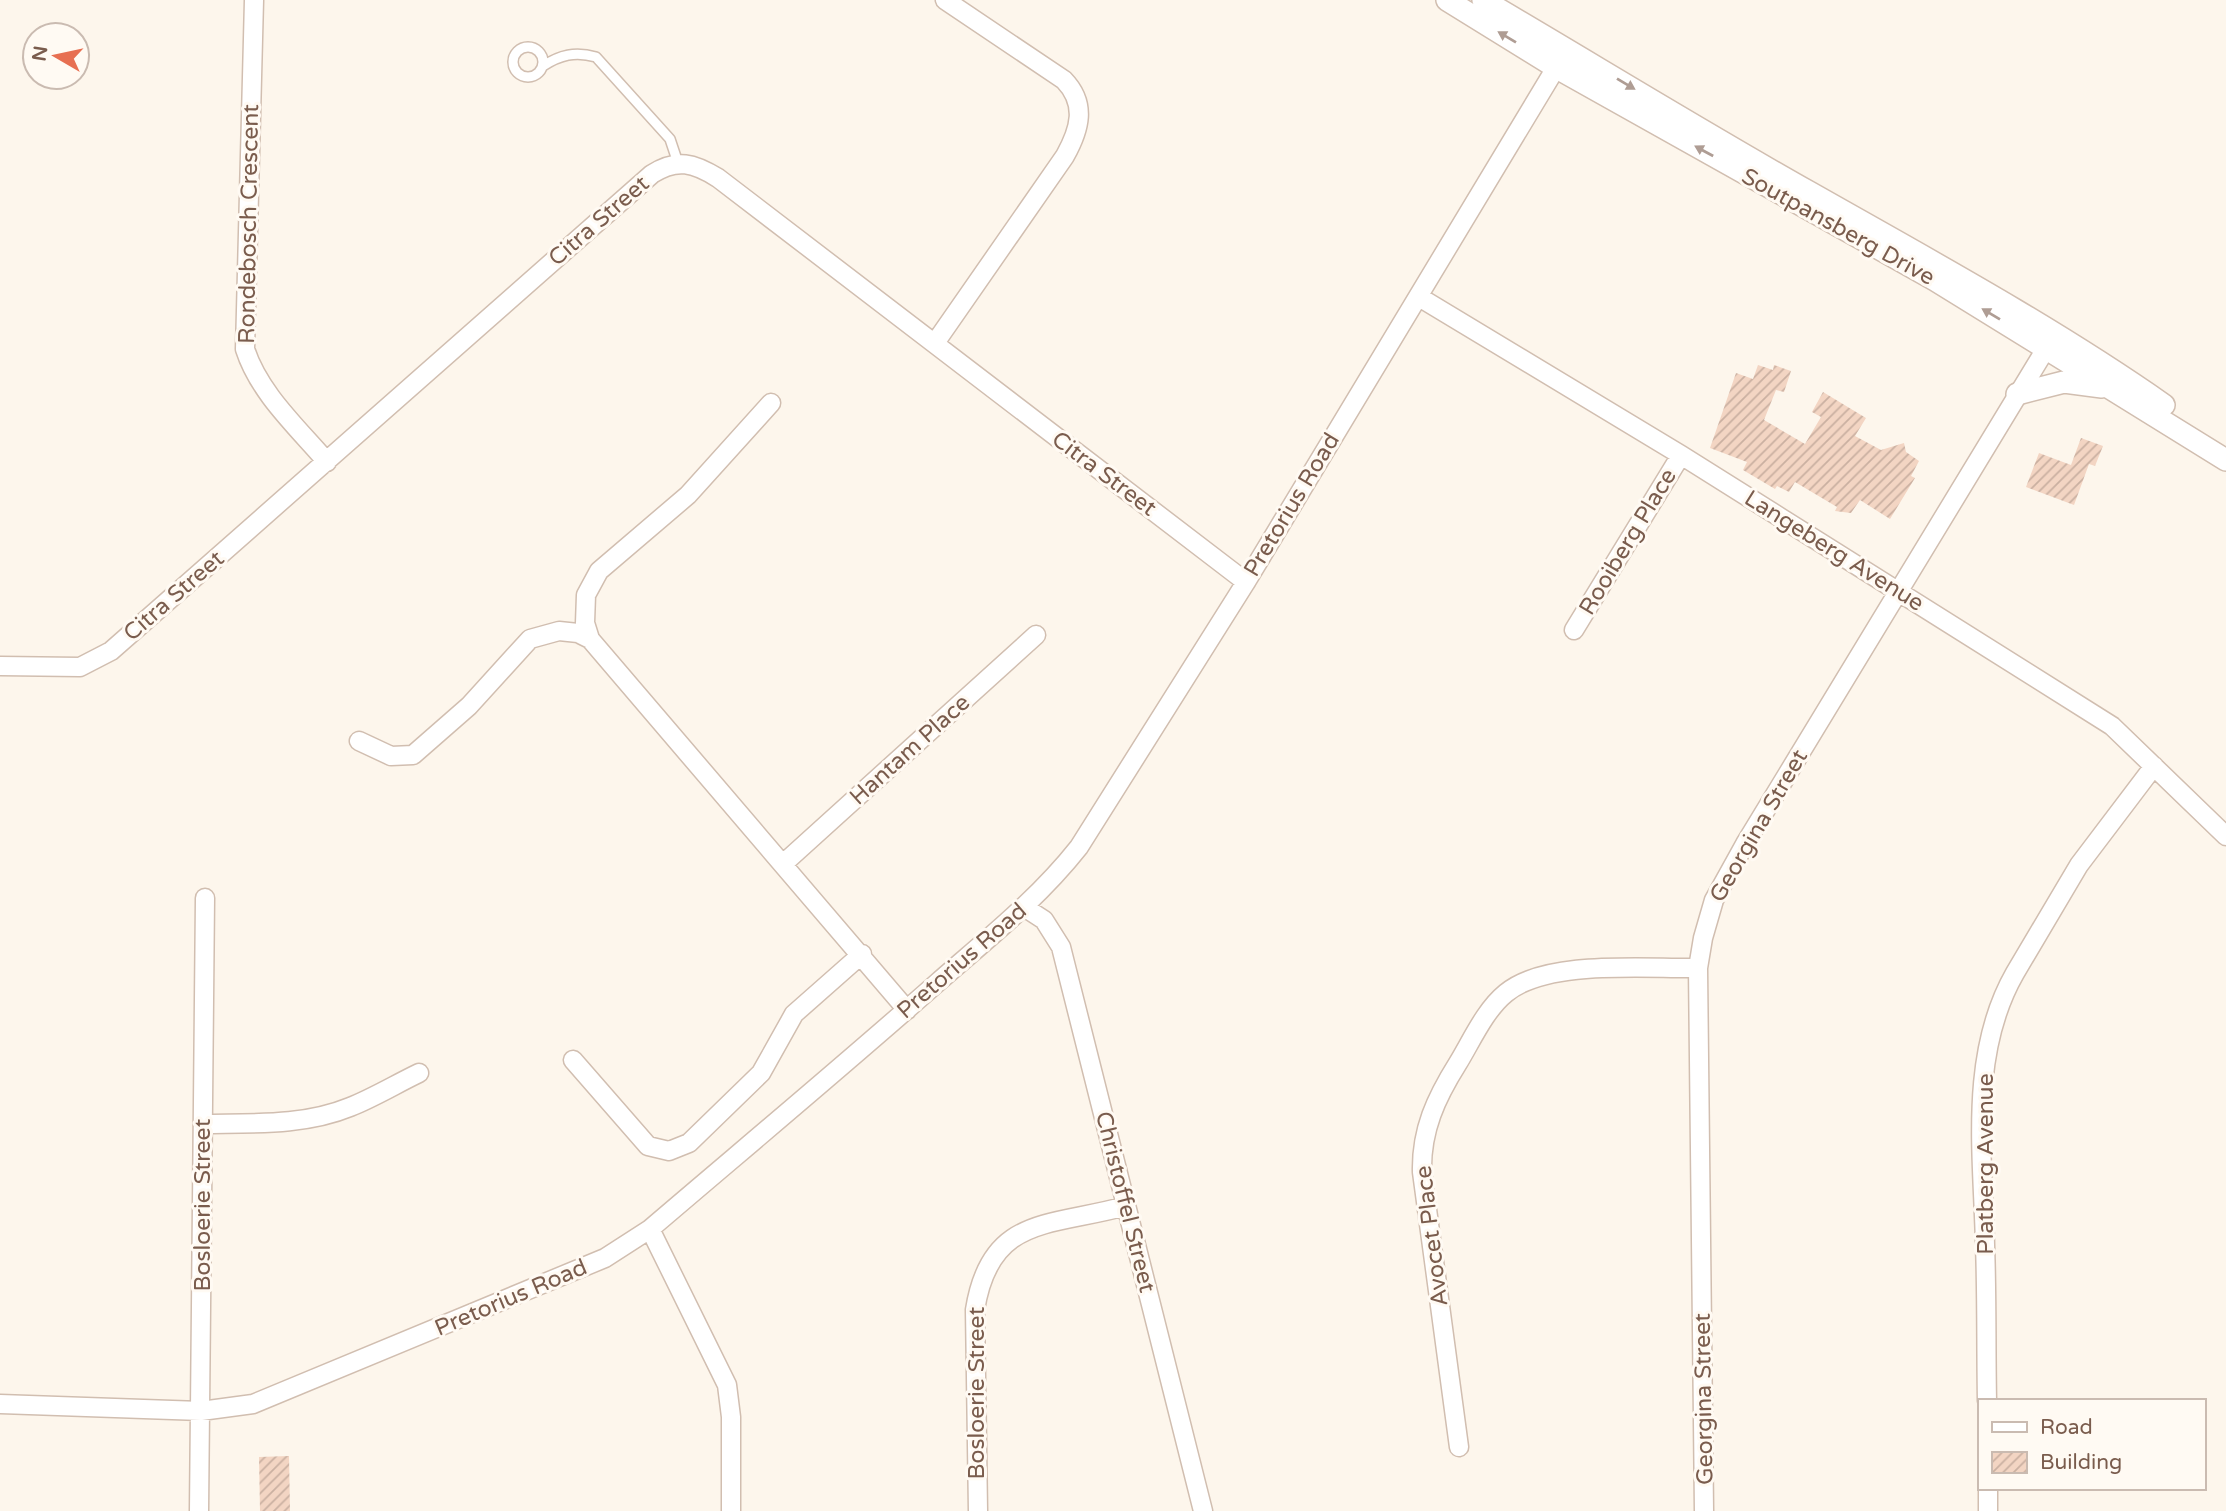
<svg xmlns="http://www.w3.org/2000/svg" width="2226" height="1511" font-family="'Varela Round',sans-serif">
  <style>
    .building { fill: url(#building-hatch) }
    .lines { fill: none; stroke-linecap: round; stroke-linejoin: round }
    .service-casing { stroke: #d1beb0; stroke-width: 12 }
    .minor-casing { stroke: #d1beb0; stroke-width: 21 }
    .tertiary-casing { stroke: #d1beb0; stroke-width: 24 }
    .service { stroke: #fff; stroke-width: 9 }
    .minor { stroke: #fff; stroke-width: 18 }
    .tertiary { stroke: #fff; stroke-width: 21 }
    .oneway { fill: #af9d94 }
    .labels { text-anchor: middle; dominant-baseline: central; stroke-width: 6; stroke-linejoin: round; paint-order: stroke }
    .street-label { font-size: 23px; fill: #7a5c4d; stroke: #fffaf3 }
  </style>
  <defs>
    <pattern id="building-hatch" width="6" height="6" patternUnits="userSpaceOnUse" patternTransform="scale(1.75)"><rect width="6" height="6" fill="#f3d5c3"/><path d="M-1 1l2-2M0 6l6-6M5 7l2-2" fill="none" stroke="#cab0a1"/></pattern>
  </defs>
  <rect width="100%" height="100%" fill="#fdf6ec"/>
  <!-- building -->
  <path class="building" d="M1758 365 1773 370 1774 365 1791 371 1784 392 1776 390 1764 420 1805 444 1821 417 1812 412 1823 392 1866 418 1855 436 1881 450 1904 443 1906 452 1919 461 1911 476 1915 478 1890 519 1860 500 1851 513 1835 511 1837 507 1795 482 1789 492 1777 486 1775 489 1743 470 1747 462 1710 448 1736 373 1753 379Z
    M2081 438 2103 446 2095 466 2089 464 2074 505 2026 487 2039 453 2071 465Z
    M289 1456 290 1511H260L259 1457Z"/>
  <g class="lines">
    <defs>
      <path id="service" d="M513 62a15 15 0 1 1 30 0a15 15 0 1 1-30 0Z
        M543 66C560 55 575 51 596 57L670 139 678 163"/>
      <path id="minor" d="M254 0 245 349C259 393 298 428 327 462
        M1419 297 1681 455 2112 726 2226 836
        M935 343 1065 156C1080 129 1087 104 1064 80L945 0
        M771 403 688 495 599 571 586 595 585 623 590 639 907 1010
        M1574 630 1681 455
        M0 666 80 667 111 651 652 174C677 158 694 163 718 178L1246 582
        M359 741 391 756 413 755 469 706 530 639 559 631 578 633 590 639
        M783 864 1036 635
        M1024 907 1044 920 1061 947 1203 1511
        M573 1060 648 1146 669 1151 689 1143 761 1073 794 1014 862 954
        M203 1124C252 1123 304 1126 350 1107 373 1098 396 1084 419 1073
        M650 1229 727 1385 731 1417V1511
        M1987 1401C1986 1349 1987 1297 1985 1245 1983 1155 1968 1055 2015 973L2079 865 2154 766
        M0 1404 201 1411 253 1404 605 1258 650 1229C746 1147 842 1067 937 983 986 940 1038 899 1079 847L1246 582 1563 56
        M1459 1447 1422 1172C1421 1130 1436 1098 1458 1063 1472 1040 1485 1010 1506 993 1547 959 1645 969 1698 968
        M1988 1488V1511
        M199 1511 205 898
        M978 1511 975 1310C990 1215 1050 1227 1126 1206
        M1704 1511 1698 968 1703 938 1714 900 1745 844 2053 337"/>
      <path id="tertiary" d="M1447 0 1557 68 1935 280 2226 460
        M1483 0C1592 64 1699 130 1809 192 1929 260 2051 326 2164 405
        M2017 394 2064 382 2102 387"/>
    </defs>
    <!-- service casing -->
    <use href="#service" class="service-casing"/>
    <!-- minor casing -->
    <use href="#minor" class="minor-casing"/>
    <!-- tertiary casing -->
    <use href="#tertiary" class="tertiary-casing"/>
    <!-- service -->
    <use href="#service" class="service"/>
    <!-- minor -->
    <use href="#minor" class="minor"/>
    <!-- tertiary -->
    <use href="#tertiary" class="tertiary"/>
  </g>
  <!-- one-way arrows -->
  <defs><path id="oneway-solid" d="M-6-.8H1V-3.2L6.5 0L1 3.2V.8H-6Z" transform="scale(1.75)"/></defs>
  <g class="oneway">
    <use href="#oneway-solid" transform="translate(1507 37) rotate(-149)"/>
    <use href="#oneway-solid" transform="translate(1626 84) rotate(31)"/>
    <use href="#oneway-solid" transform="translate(1704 151) rotate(-151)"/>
    <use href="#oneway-solid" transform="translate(1991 314) rotate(-149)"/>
  </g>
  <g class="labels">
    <!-- street labels -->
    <g class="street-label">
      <text transform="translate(599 221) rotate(-41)">Citra Street</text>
      <text transform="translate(249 224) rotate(-89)">Rondebosch Crescent</text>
      <text transform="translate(1838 227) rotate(29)">Soutpansberg Drive</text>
      <text transform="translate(1104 474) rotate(37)">Citra Street</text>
      <text transform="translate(1292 505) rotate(-59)">Pretorius Road</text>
      <text transform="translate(1628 542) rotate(-59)">Rooiberg Place</text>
      <text transform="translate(1834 551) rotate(32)">Langeberg Avenue</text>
      <text transform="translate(174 596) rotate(-41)">Citra Street</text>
      <text transform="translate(910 750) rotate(-42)">Hantam Place</text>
      <text transform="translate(1759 826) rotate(-60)">Georgina Street</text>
      <text transform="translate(962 961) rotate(-41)">Pretorius Road</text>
      <text transform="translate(1986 1164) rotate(-90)">Platberg Avenue</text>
      <text transform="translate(1125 1202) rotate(76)">Christoffel Street</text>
      <text transform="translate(203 1205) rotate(-90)">Bosloerie Street</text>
      <text transform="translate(1432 1236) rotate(-97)">Avocet Place</text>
      <text transform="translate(511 1298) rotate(-23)">Pretorius Road</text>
      <text transform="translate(977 1393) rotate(-90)">Bosloerie Street</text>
      <text transform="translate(1704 1399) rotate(-91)">Georgina Street</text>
    </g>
  </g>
  <!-- legend -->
  <rect x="1978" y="1399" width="228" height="91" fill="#fffaf3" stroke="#cabbb1" stroke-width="2"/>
  <rect x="1992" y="1422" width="35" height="10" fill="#ffffff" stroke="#cabbb1" stroke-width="2"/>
  <text x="2040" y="1434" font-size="21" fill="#7a5c4d">Road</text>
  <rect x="1992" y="1452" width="35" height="21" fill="url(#building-hatch)" stroke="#cabbb1" stroke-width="2"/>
  <text x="2040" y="1469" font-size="21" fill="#7a5c4d">Building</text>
  <!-- north arrow -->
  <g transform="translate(56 56) rotate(279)"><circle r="33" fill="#fffaf3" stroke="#cabbb1" stroke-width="2"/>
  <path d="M0-5L12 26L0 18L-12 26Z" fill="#e76f51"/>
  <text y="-10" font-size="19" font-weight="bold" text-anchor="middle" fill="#7a5c4d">N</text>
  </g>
</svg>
